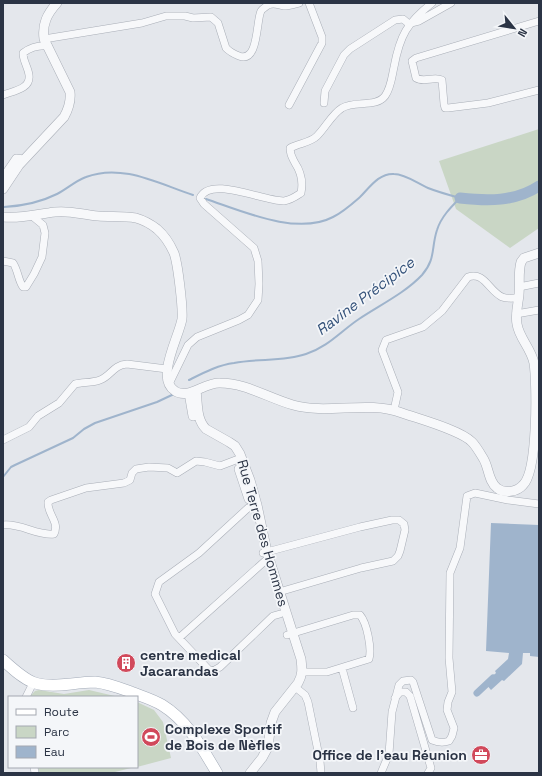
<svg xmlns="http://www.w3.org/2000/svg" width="542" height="776" font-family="'Space Grotesk',sans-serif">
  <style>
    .green { fill: #c9d6c5 }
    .water { fill: #9fb4cc }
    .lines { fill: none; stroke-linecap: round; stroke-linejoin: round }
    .stream { stroke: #9fb4cc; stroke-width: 2 }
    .canal { stroke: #9fb4cc; stroke-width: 7 }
    .river { stroke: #9fb4cc; stroke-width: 11 }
    .minor-casing { stroke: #a9aeb7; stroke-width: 8 }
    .tertiary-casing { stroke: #a9aeb7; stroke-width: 10 }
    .primary-casing { stroke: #a3abb8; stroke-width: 12 }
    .minor { stroke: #f7f8fa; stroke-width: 7 }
    .tertiary { stroke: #f7f8fa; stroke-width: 9 }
    .primary { stroke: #fff; stroke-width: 11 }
    .labels { text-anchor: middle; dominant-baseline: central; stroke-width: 3.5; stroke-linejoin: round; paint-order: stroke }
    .street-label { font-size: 14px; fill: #2b3445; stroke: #f4f6f9 }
    .poi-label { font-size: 14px; font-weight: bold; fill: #2b3445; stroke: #f4f6f9; text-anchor: start }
    .water-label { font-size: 15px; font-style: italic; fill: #34527a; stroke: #f4f6f9 }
  </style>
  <rect width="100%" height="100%" fill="#e4e7ec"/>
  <!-- green -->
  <path class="green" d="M539 129V228L510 248 456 209 439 161Z
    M39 690 64 694 89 690 119 697H29L35 691Z
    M137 702 154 710 163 722 171 758 137 767Z
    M38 767H135L111 773H39Z"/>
  <!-- water -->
  <path class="water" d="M491 523 539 525V657L530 656V653H523L522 664 504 681 502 680 491 690 485 683 496 673 495 671 508 659 509 653 486 651Z"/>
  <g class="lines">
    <!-- stream -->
    <path class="stream" d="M4 207C22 206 41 202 57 194 67 189 75 181 86 177 122 163 159 184 193 195
      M189 380C203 373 218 365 234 363 258 358 283 362 306 354 328 347 341 331 359 319 380 305 405 293 422 275 436 259 431 248 437 230 441 217 451 207 460 198 449 195 438 192 428 188 418 184 406 174 394 174 379 173 370 187 360 197 352 204 343 212 333 217 297 236 242 211 206 199
      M3 477 11 467 15 465 73 438 84 429 95 423 157 402 174 394"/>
    <!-- canal -->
    <path class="canal" d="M477 693 493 678"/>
    <!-- river -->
    <path class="river" d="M460 198C487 201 515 202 539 186"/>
    <defs>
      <path id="minor" d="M539 21 416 58 412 61 416 78C424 83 434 76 442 80L444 104 445 108H448L488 103 539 90
        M411 23 419 21 451 3
        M44 39 142 23 166 16H185L193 18 211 17 218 23 226 48C230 52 234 54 239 56 259 64 256 20 261 11 262 9 267 6 268 5 274 2 278 5 284 6 288 6 295 4 299 3
        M3 95C13 91 31 89 29 75 28 67 23 61 23 53 31 47 38 45 48 46
        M324 103 325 91 344 55 350 49 395 20 403 19 409 24
        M289 105 322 43V37L309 3
        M3 177 16 158 24 159
        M3 261 13 263C18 270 18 280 23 287H26L34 274 42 257 45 233 43 225 32 216
        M519 287 539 283
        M516 314 539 310
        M169 384 188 345 197 337 239 320 248 315 258 300 259 284 258 261 254 248 204 204 200 198C210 175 265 202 284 201 291 200 295 197 301 193 303 183 301 172 295 163 292 157 290 155 290 148 299 143 310 143 317 136 326 127 332 114 342 108 354 100 376 108 385 96 391 88 392 76 394 67 400 35 407 23 432 3
        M394 410 398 392 382 350 386 340 423 327 442 311 468 277C484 271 489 291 502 297 507 299 513 298 518 298
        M3 440 29 427 38 416 59 403 75 384C83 382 92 383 100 380 111 376 113 365 127 364L167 369
        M257 505 248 508 199 553 159 582 155 594 175 634 209 670 213 671 220 667 273 616 280 614
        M3 525C21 523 37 536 54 534 60 522 47 514 48 502L51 500 86 488 124 483 130 480 132 473 136 469 149 467 168 468 177 473 196 461 205 462 220 466 241 458
        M263 553 360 527 392 520H399L404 524 405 530 400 551 398 556 393 561 361 568 279 592
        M287 635 353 615H360C367 623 372 649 369 659L327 672H303
        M179 638 265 561
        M342 668 353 708
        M295 687 305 695 308 702 320 761 321 773
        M26 697 33 683
        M395 698 400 692H406L410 696 431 768 428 773
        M34 767 35 773
        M381 773 389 754 392 712 399 685 403 681 411 680 413 682 432 740C439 743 443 743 449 741L452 736 454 728 447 710 448 702 452 692 449 658 450 573 460 548 467 496 475 493 508 500 539 504"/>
      <path id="tertiary" d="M3 189 19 165 64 117C69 108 71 101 70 92L44 39C42 24 47 14 57 3
        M3 217C21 219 38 214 55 212 70 210 83 215 98 216 110 217 124 216 136 218 143 220 152 225 157 229 164 235 170 244 174 253 178 264 183 308 182 319 179 337 155 378 175 391 188 400 205 382 220 383 246 383 268 398 293 405 328 415 367 400 402 413 419 419 460 430 472 442 476 446 480 453 483 458 489 467 488 481 497 488 504 494 517 492 523 485 538 471 537 383 534 363 531 348 519 338 517 324 515 314 518 304 519 295 520 284 518 272 521 262L524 258 539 253
        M196 391C198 404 196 419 206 429L229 442 235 446 240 454 250 480 257 505 267 552 301 659C302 668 303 674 298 683L275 712 271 723 268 747 262 758 250 773
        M189 393 193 416
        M239 469 249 499"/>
      <path id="primary" d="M3 660C29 684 36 688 71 684 79 683 88 682 95 682 107 683 120 688 131 692 141 696 152 699 162 705 188 721 202 748 217 773"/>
    </defs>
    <!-- minor casing -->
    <use href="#minor" class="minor-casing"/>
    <!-- tertiary casing -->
    <use href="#tertiary" class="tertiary-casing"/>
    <!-- primary casing -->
    <use href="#primary" class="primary-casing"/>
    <!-- minor -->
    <use href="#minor" class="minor"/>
    <!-- tertiary -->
    <use href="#tertiary" class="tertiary"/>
    <!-- primary -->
    <use href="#primary" class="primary"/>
  </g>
  <!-- icons -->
  <defs>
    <symbol id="building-disc" viewBox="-11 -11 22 22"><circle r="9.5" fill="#d1495b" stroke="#f4f6f9"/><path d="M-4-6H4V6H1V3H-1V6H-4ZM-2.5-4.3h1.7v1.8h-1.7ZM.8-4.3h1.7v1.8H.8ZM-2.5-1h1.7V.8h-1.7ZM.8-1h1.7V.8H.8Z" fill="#fff"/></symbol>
    <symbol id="stadium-disc" viewBox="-11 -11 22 22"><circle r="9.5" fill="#d1495b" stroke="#f4f6f9"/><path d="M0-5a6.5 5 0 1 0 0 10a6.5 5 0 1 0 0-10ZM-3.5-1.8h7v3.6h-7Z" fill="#fff"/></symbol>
    <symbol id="office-disc" viewBox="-11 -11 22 22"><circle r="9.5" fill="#d1495b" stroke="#f4f6f9"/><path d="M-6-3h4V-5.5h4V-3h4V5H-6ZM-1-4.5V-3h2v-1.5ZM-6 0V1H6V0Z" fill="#fff"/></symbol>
  </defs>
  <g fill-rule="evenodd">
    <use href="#building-disc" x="115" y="652" width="22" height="22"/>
    <use href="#stadium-disc" x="140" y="726" width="22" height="22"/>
    <use href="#office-disc" x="470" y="744" width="22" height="22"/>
  </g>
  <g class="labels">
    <!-- street labels -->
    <g class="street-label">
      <text transform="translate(263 533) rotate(74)">Rue Terre des Hommes</text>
    </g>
    <!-- poi labels -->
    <g class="poi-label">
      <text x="140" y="655">centre medical<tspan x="140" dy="16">Jacarandas</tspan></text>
      <text x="165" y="729">Complexe Sportif<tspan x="165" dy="16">de Bois de Nèfles</tspan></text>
      <text x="467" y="755" text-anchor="end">Office de l'eau Réunion</text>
    </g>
    <!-- water labels -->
    <g class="water-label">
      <text transform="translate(365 296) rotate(-37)">Ravine Précipice</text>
    </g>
  </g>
  <!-- border -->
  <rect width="542" height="776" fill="none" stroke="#2b3445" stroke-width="8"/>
  <!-- legend -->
  <rect x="8" y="696" width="130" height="72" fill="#f4f6f9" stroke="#a4a8b1"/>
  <rect x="16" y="709" width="20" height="6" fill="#ffffff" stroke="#a4a8b1"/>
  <text x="44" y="716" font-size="12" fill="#2b3445">Route</text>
  <rect x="16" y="726" width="20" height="12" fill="#c9d6c5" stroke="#a4a8b1"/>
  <text x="44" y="736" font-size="12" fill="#2b3445">Parc</text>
  <rect x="16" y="746" width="20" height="12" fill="#9fb4cc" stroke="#a4a8b1"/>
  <text x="44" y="756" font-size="12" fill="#2b3445">Eau</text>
  <!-- north arrow -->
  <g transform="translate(514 28) rotate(120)" stroke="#f4f6f9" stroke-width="3" paint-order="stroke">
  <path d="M0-3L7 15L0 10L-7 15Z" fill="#2b3445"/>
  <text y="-6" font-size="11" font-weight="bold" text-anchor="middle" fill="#2b3445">N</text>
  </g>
</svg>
